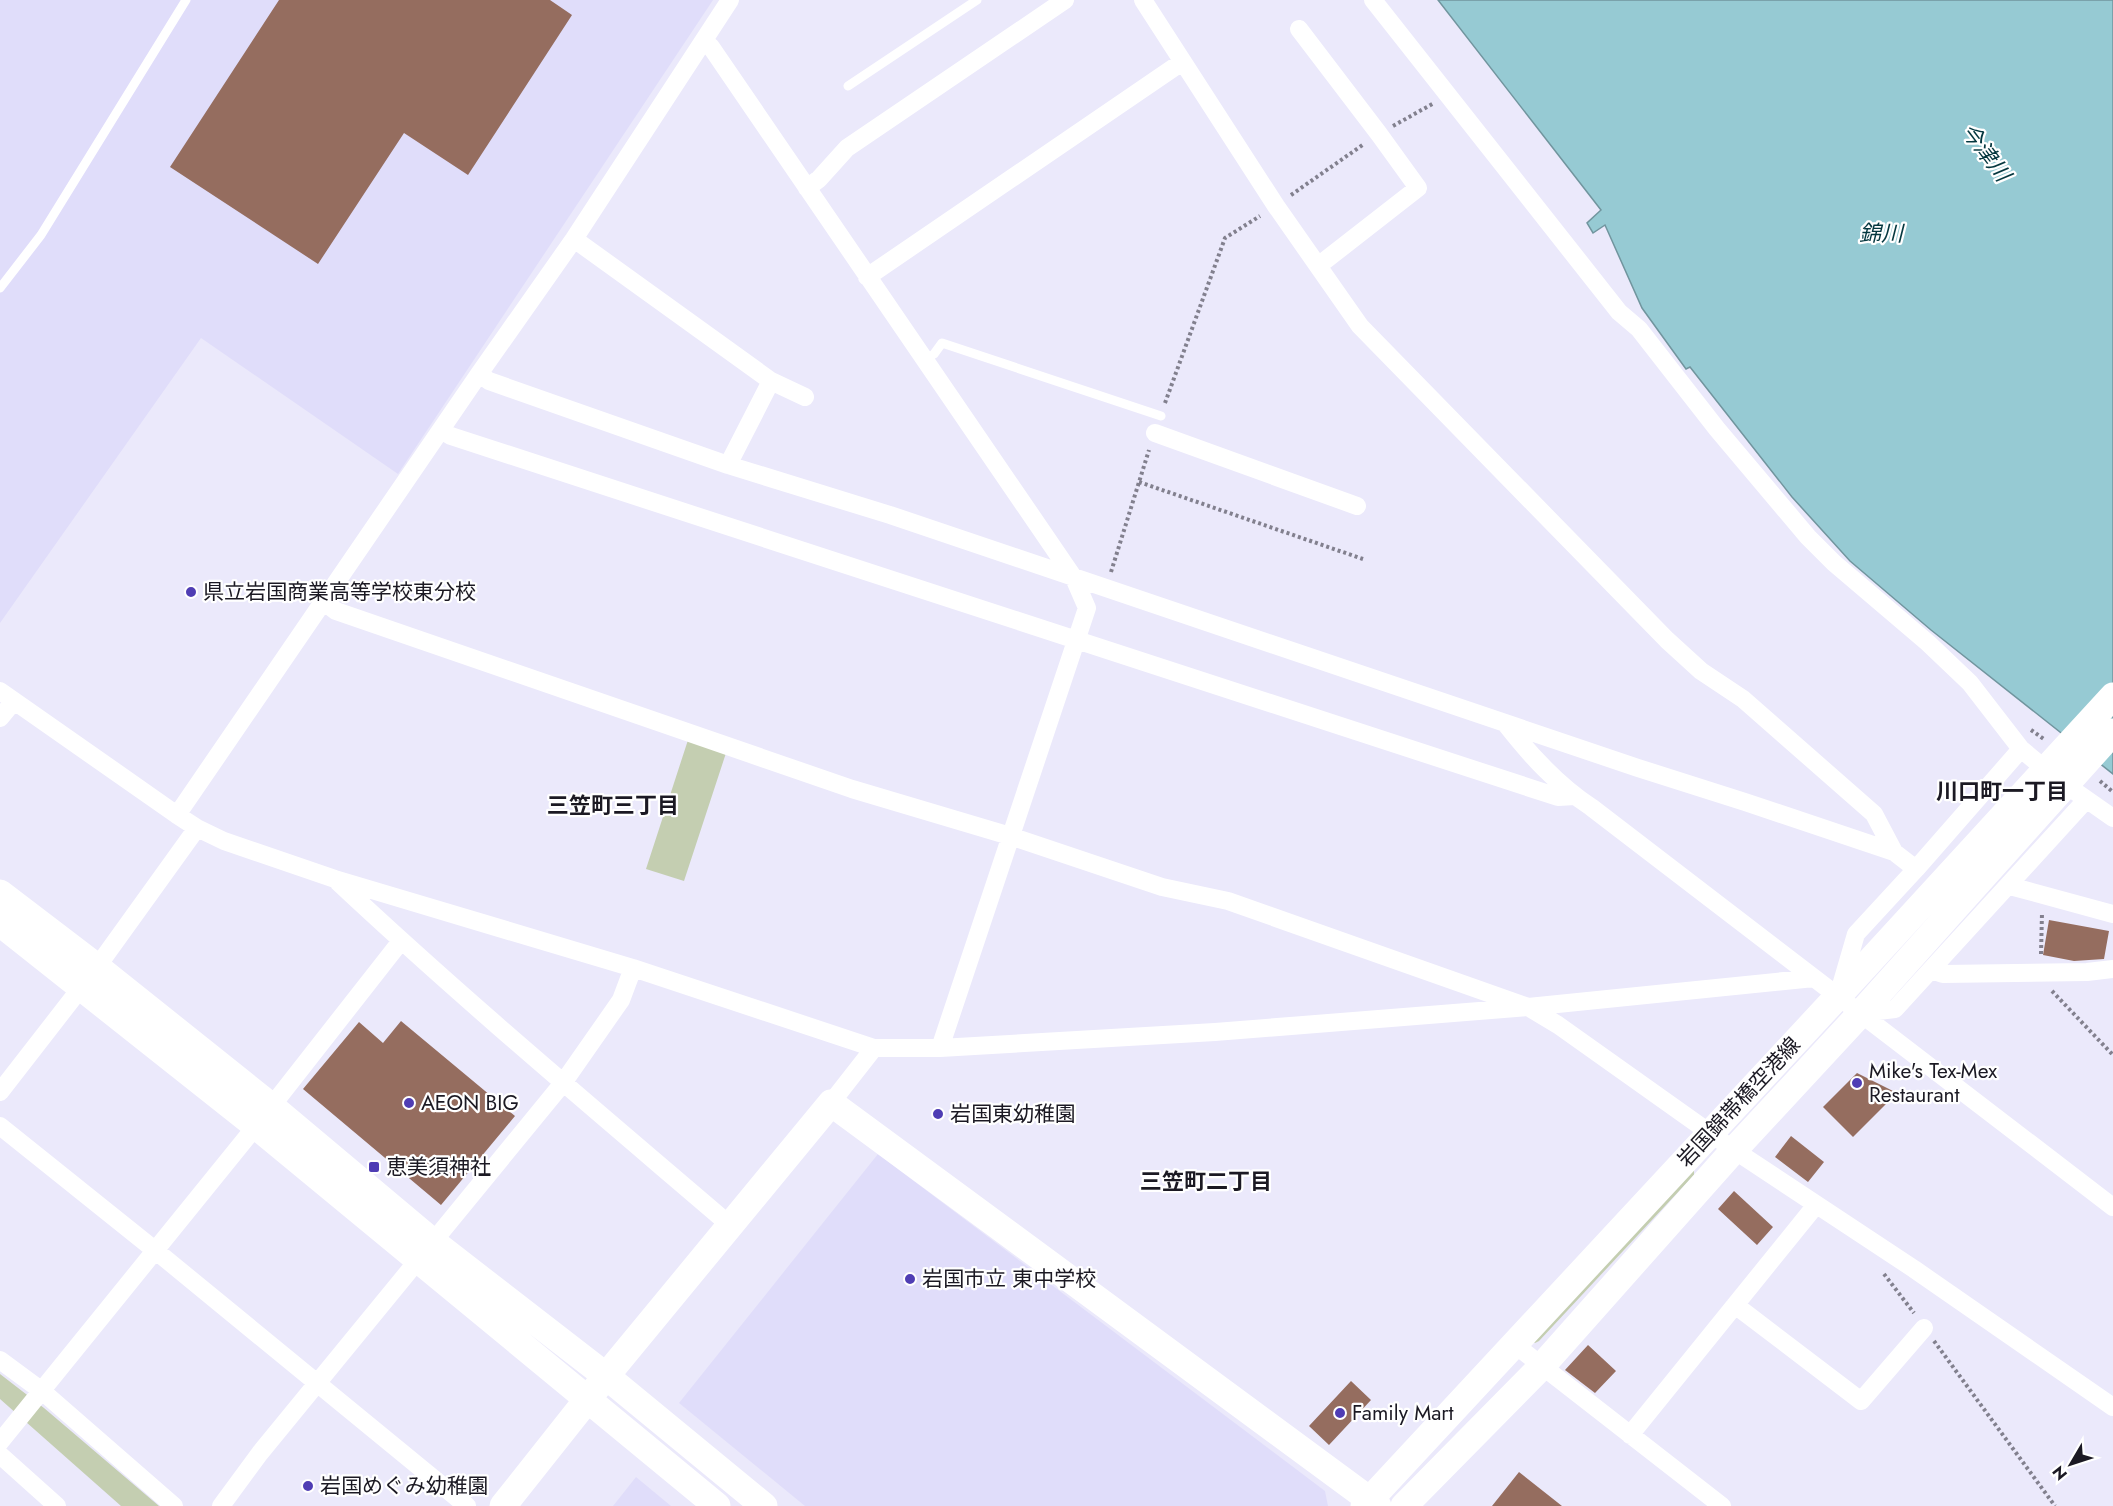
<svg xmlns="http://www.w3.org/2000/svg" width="2113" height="1506" font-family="Jost,'Noto Sans JP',sans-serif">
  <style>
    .built { fill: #e0ddfa }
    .green { fill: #c4ceb1 }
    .water { fill: #96cad3; stroke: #71959e; stroke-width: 1.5 }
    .building { fill: #956d5f }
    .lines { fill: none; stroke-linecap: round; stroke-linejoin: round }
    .path { stroke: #82808e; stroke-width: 4; stroke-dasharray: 3 3; stroke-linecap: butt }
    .lane { stroke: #fff; stroke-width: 9 }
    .street { stroke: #fff; stroke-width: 18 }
    .secondary { stroke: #fff; stroke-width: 27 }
    .poi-dot { fill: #4f3db4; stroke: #fff; stroke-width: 2 }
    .labels { text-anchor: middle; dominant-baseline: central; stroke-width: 4.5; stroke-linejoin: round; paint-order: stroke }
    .poi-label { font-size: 21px; fill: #1b1923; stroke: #fff; text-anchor: start }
    .street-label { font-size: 21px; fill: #1b1923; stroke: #fff }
    .water-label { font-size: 22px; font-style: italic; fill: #04373f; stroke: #fff }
    .neighbourhood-label { font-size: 22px; font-weight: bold; fill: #1b1923; stroke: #fff }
  </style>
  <rect width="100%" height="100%" fill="#ebe9fb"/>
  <!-- built -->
  <path class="built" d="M0 0H713L398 474 201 338 0 623Z
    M878 1154 1325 1491 1328 1506H805L679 1403Z
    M636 1477 671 1506H613Z"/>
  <!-- green -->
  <path class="green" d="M688 740 726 753 684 881 646 869Z
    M1694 1169V1175L1539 1341 1535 1343 1532 1341Z
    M0 1374 44 1408 159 1506H121L0 1399Z"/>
  <!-- water -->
  <path class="water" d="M1438 0H2113V774L1931 630 1850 561 1792 497 1690 367 1686 369 1642 308 1605 225 1593 233 1587 223 1601 210Z"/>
  <!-- building -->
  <path class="building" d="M279 0H550L572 15 468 175 404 133 318 264 170 167Z
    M2049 920 2109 931 2104 959 2074 961 2043 955Z
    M401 1021 515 1116 441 1205 303 1089 359 1022 383 1043Z
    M1857 1073 1897 1093 1853 1137 1823 1107Z
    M1791 1136 1824 1162 1808 1182 1775 1157Z
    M1734 1191 1773 1227 1757 1245 1718 1209Z
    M1588 1345 1616 1371 1595 1393 1565 1370Z
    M1351 1381 1371 1400 1329 1445 1309 1426Z
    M1519 1472 1562 1506H1492Z"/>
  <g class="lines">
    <!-- path -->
    <path class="path" d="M1393 126 1434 103
      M1291 195 1364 144
      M1165 403 1225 238 1260 216
      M1139 482 1363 559
      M1111 572 1149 450
      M2031 730 2045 740
      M2100 781 2113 792
      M2041 954 2042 913
      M2052 991 2113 1055
      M1884 1274 1914 1313
      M1934 1341 2055 1506"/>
    <!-- lane -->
    <path class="lane" d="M848 86 977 0
      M0 288 41 235 186 0
      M924 360 934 354 942 343 1161 416"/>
    <!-- street -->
    <path class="street" d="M1143 0 1276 206 1360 326 1667 640 1701 671 1743 699 1874 814 1894 852
      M1373 0 1619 312 1639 329 1717 429 1808 537 1834 563 1928 643 1970 683 2021 749 2056 778 2113 818
      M1299 29 1379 134 1418 188 1318 266
      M703 42 711 47 1074 578 1087 608 940 1048
      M807 188 819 179 847 148 1065 0
      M574 239 771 381 805 397
      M867 277 1182 62
      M479 374 489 381 728 465 890 515 1638 768 1745 802 1894 852 1916 869
      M441 430 451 436 1558 797 1575 796
      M1155 433 1357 506
      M728 465 771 381
      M323 601 336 611 852 789 1010 836 1162 887 1228 901 1528 1007 1558 1025 1734 1150 1914 1269 2113 1407
      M0 691 177 815 197 828 224 841 335 879 633 968 874 1048H940L1215 1032 1528 1007 1814 978
      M0 718 14 701
      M1505 723C1530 755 1557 785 1591 807L2113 1207
      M177 815 479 374 574 239 730 0
      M338 882C465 1001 599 1113 731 1226
      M2010 886 2113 914
      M1931 970 1943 974 2087 972 2113 969
      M1840 989 1856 934 1916 869 2021 749
      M1861 1013 1895 1009 2086 800
      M0 1092 97 967 197 828
      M831 1103 874 1048
      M0 1126 156 1251 467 1506
      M1735 1305 1861 1401 1924 1328
      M1514 1344 1722 1506
      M0 1360 42 1391 174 1506
      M1630 1435 1816 1205
      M0 1442 256 1126 401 941
      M0 1455 57 1506
      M221 1506 260 1453 563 1083 621 1000 633 968"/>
    <!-- secondary -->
    <path class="secondary" d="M0 893 97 967 271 1106 433 1242 606 1376 764 1506
      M0 923 256 1126 717 1506
      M503 1506 606 1376 831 1103 1378 1506
      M1364 1506 1838 996 2113 696
      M1404 1506 1542 1366 1734 1150 1861 1013 2113 732"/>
  </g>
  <!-- markers -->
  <g class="poi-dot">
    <circle cx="191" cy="592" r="6"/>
    <circle cx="1857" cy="1083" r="6"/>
    <circle cx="409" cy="1103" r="6"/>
    <circle cx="938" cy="1114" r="6"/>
    <rect x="368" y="1161" width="12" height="12" rx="3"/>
    <circle cx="910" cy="1279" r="6"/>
    <circle cx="1340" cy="1413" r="6"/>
    <circle cx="308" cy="1486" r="6"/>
  </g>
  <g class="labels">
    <!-- poi labels -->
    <g class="poi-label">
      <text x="203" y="592">県立岩国商業高等学校東分校</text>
      <text x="1869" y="1071">Mike's Tex-Mex<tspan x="1869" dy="24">Restaurant</tspan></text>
      <text x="421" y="1103">AEON BIG</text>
      <text x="950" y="1114">岩国東幼稚園</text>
      <text x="386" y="1167">恵美須神社</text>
      <text x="922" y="1279">岩国市立 東中学校</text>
      <text x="1352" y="1413">Family Mart</text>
      <text x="320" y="1486">岩国めぐみ幼稚園</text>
    </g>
    <!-- street labels -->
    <g class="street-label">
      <text transform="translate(1739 1102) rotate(-47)">岩国錦帯橋空港線</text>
    </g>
    <!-- water labels -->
    <g class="water-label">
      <text transform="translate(1986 152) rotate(53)">今津川</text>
      <text x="1881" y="233">錦川</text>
    </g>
    <!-- neighbourhood labels -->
    <g class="neighbourhood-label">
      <text x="2002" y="791">川口町一丁目</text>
      <text x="613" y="805">三笠町三丁目</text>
      <text x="1206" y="1181">三笠町二丁目</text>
    </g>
  </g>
  <!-- north arrow -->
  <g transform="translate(2071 1464) rotate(231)" stroke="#ffffff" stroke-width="4.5" paint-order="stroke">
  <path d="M0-4.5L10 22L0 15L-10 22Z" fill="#1b1923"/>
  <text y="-9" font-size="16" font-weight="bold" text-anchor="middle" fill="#1b1923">N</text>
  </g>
</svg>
